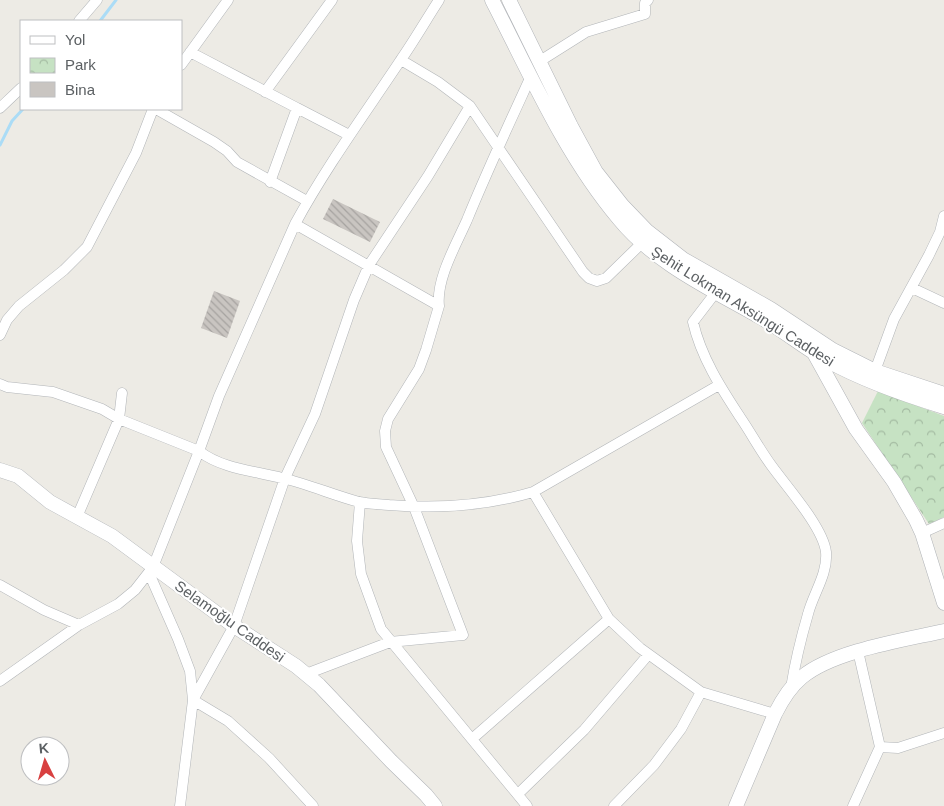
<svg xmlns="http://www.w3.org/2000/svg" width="944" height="806" font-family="Arial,sans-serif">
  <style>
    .park { fill: url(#park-crowns) }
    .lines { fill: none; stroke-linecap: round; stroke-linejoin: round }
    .stream { stroke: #abdcf6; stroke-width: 3 }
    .building { fill: url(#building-back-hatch) }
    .street-casing { stroke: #b2b5b8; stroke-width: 11 }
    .secondary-casing { stroke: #b1b4b8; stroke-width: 15 }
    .street { stroke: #fff; stroke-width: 10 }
    .secondary { stroke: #fff; stroke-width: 14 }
    .labels { text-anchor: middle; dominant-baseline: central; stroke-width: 4; stroke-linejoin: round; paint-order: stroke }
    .street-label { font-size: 15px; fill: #5c6063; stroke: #fff }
  </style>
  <defs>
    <pattern id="park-crowns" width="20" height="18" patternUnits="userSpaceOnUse" patternTransform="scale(1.25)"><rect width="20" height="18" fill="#c6e2c3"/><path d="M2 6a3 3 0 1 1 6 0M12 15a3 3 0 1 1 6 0" fill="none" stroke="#a4bba2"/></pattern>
    <pattern id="building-back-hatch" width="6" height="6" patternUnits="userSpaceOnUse" patternTransform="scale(1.25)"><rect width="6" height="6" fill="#c9c5c1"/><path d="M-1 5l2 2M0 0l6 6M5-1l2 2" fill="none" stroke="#a6a3a0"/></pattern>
  </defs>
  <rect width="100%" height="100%" fill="#edebe5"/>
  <!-- park -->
  <path class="park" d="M878 391 944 416V517L929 524 862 423Z"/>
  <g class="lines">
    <!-- stream -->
    <path class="stream" d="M100 21 116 0
      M0 145 12 121 23 109"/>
  </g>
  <!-- building -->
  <path class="building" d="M333 199 380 222 370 242 323 219Z
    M214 291 240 301 227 338 201 328Z"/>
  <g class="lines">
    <defs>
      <path id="street" d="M79 21 97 0
        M190 52 297 108 270 182
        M401 60 438 82 470 106 583 272 589 278 597 281 606 278 642 243
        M540 61 586 32 645 14V3L648 0
        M181 65 228 0
        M265 92 332 0
        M0 108 21 88
        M297 108 349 135
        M156 109 214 142 227 151 237 162 307 201
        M295 224 439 306 426 350 419 369 388 419 385 431 386 447 414 507 463 635 390 642 306 674
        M912 288 944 303
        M716 292 693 322C701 357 721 388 740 417 751 433 760 450 771 465 786 486 823 527 826 552 828 574 813 594 808 614 801 638 795 663 791 688
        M439 306C436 279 456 245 467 220 487 171 509 124 531 76
        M0 335 7 320 19 306 64 270 87 247 136 153 153 109
        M875 371 894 319 929 255 940 232 944 216
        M0 384 7 387 53 392 102 409 119 419 199 451C222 469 255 471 282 478 308 484 333 495 359 502 369 504 380 504 389 505 438 509 486 506 533 492L719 385
        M533 492 609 619 640 648 701 692 775 714
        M360 502 357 541 361 574 381 629 527 806
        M77 517 119 419 122 393
        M922 533 944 523
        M149 573 178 639 190 671 193 700 180 806
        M0 585 44 610 79 625
        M0 681 79 625 118 604 135 590 153 567 199 451 219 396 295 224C326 167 364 115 400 61 414 41 426 20 439 0
        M472 739 609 619
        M880 747 898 748 944 733
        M518 794 584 730 648 655
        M313 806 269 758 228 721 193 700 234 626 285 478 315 414 354 300 369 265 428 176 470 106
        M614 806 654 765 681 729 701 692
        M853 806 880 747 858 651"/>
      <path id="secondary" d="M492 0C530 74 565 155 619 219 655 263 709 288 758 316 782 329 804 348 828 361 864 381 905 395 944 407
        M509 0 571 126 596 172 622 205 647 231 683 259 771 309 833 350 875 371 944 394
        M814 353 856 429 894 482 916 520 922 533 944 603
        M0 470 18 476 50 502 112 536 234 626 296 666 319 685 391 761 426 795 435 806
        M736 806 775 714C782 700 791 686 802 677 833 651 904 640 944 631"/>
    </defs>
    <!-- street casing -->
    <use href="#street" class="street-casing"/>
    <!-- secondary casing -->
    <use href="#secondary" class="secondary-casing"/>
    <!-- street -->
    <use href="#street" class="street"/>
    <!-- secondary -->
    <use href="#secondary" class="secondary"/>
  </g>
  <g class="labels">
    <!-- street labels -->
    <g class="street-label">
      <text transform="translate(743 306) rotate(32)">Şehit Lokman Aksüngü Caddesi</text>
      <text transform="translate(230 621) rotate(35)">Selamoğlu Caddesi</text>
    </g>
  </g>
  <!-- legend -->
  <rect x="20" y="20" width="162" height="90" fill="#ffffff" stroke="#bebfc1"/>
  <rect x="30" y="36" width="25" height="8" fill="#ffffff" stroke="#bebfc1"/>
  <text x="65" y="45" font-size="15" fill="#5c6063">Yol</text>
  <rect x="30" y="58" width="25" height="15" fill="url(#park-crowns)" stroke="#bebfc1"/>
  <text x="65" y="70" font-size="15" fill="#5c6063">Park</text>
  <rect x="30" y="82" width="25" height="15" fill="#c9c5c1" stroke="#bebfc1"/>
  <text x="65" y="95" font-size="15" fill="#5c6063">Bina</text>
  <!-- north arrow -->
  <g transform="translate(45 761) rotate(355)"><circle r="24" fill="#ffffff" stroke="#bebfc1"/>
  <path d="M0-4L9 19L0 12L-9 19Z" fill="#d84040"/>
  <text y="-8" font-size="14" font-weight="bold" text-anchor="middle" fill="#5c6063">K</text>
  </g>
</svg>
